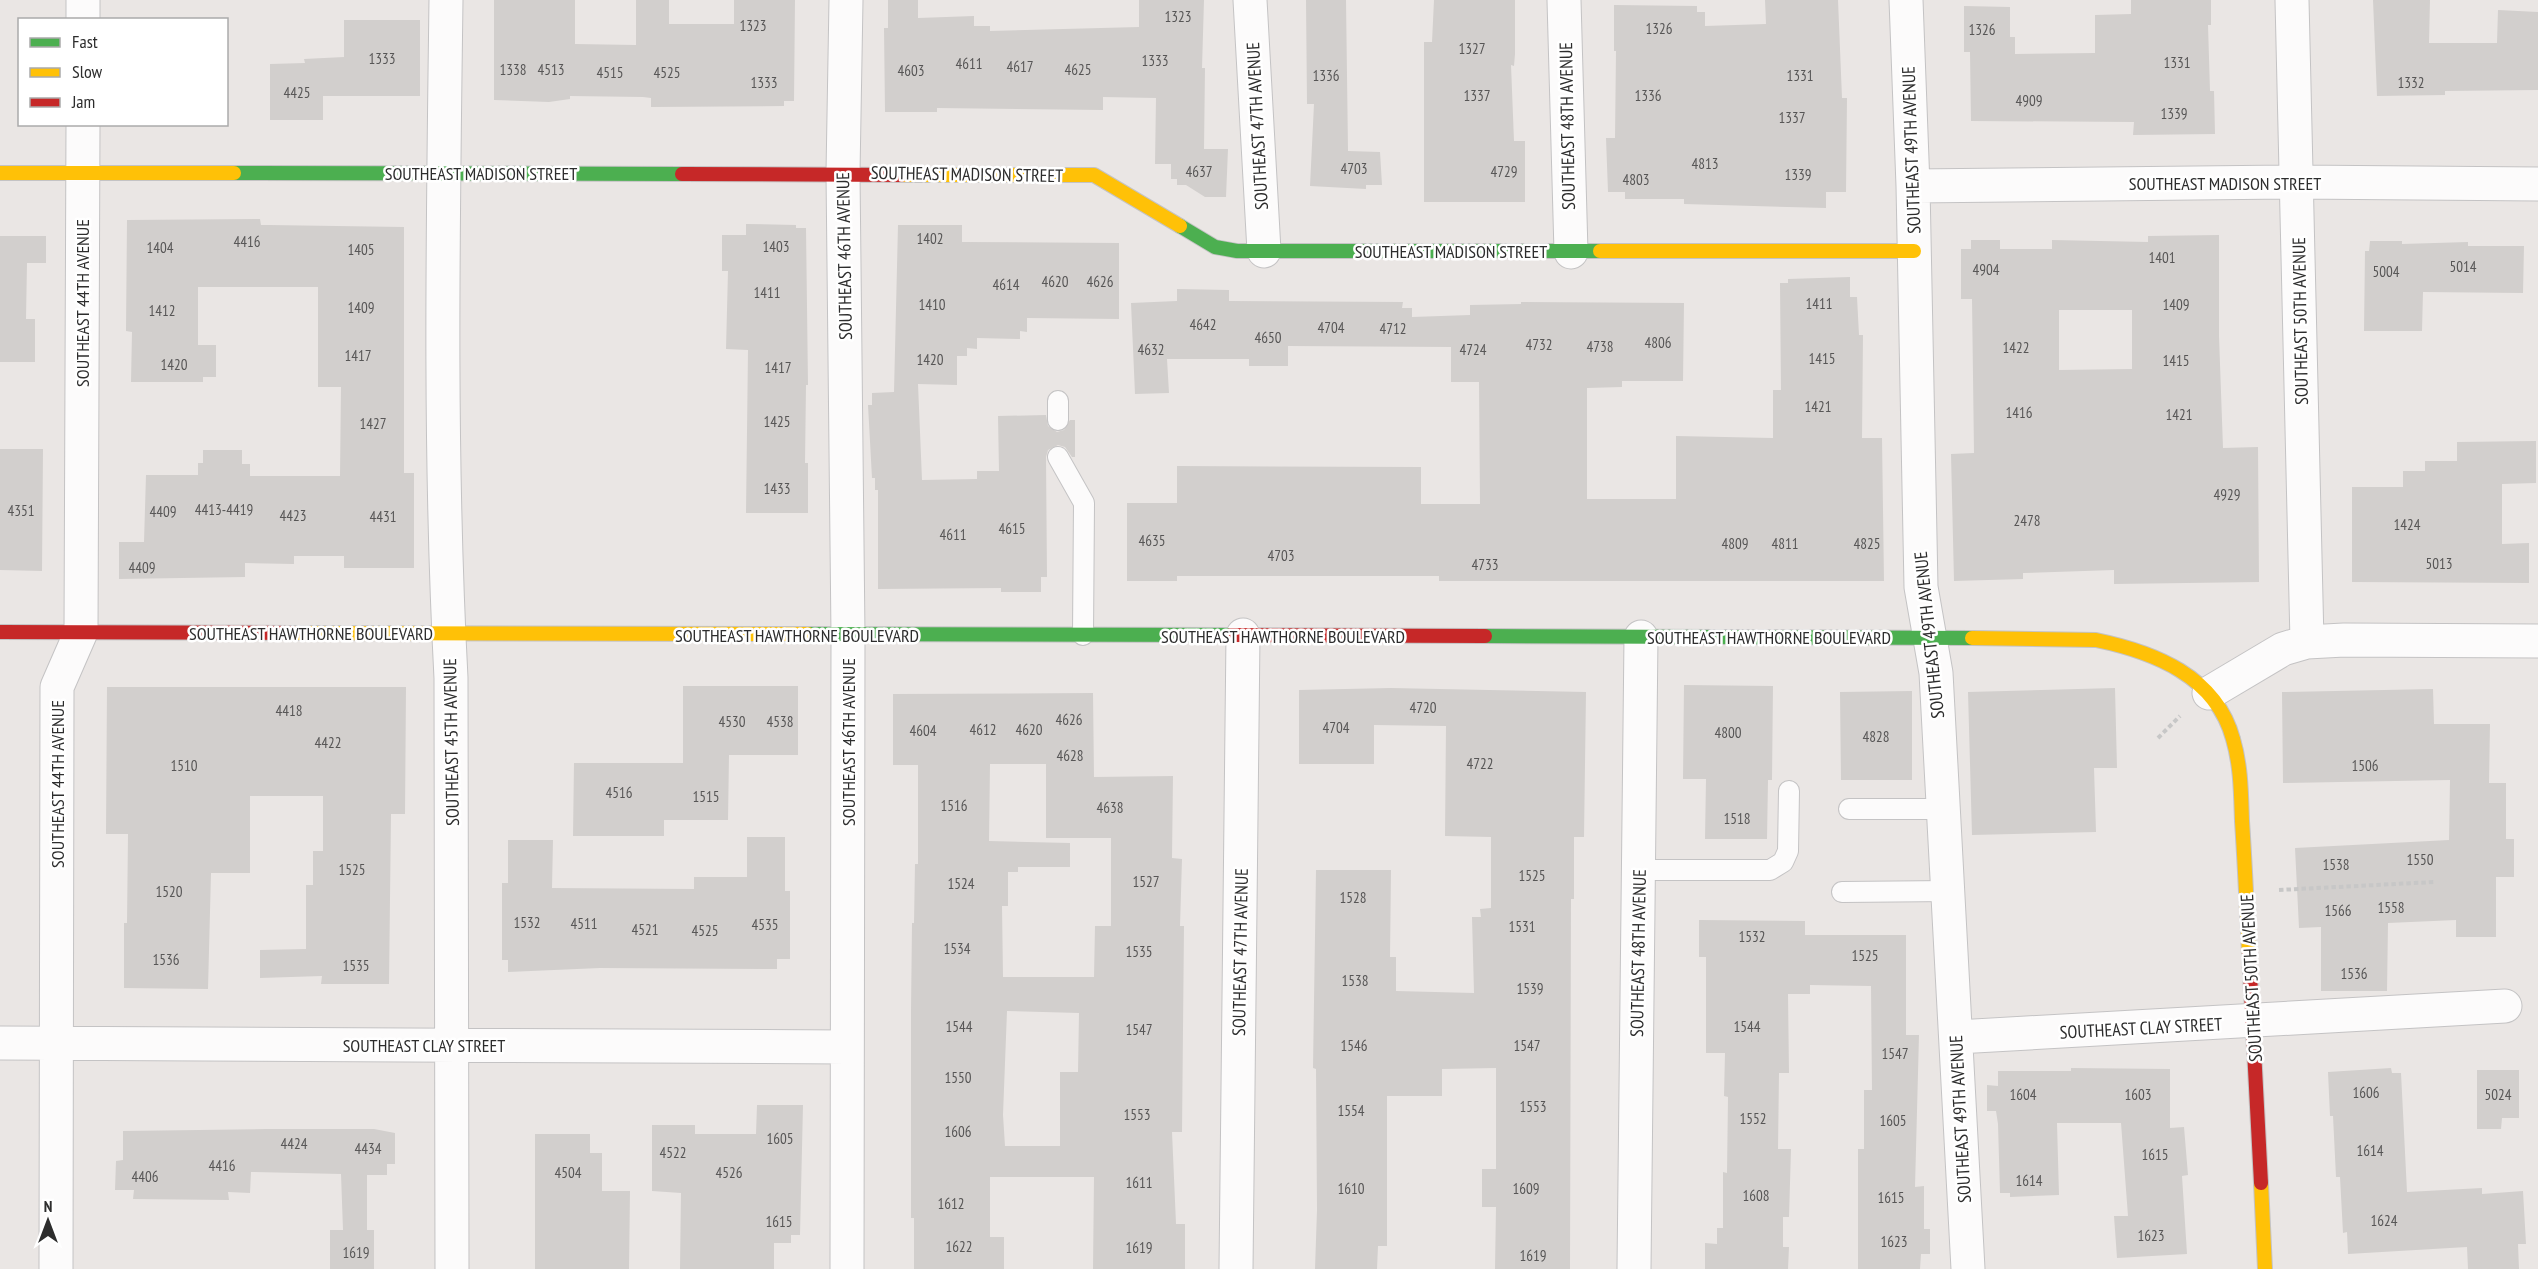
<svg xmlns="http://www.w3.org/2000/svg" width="2538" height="1269" font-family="'PT Sans Narrow',sans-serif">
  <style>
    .building { fill: #d2cfcd; fill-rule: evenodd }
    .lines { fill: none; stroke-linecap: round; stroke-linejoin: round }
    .lane-casing { stroke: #c4c3c4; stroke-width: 22 }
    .street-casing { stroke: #c4c3c4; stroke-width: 35 }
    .fast-casing { stroke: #c4c3c4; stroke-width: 16 }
    .slow-casing { stroke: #c4c3c4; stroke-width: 16 }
    .jam-casing { stroke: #c4c3c4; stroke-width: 16 }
    .path { stroke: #c7c7c7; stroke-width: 4; stroke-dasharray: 4.5 3; stroke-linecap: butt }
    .lane { stroke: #fcfbfb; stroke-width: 20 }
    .street { stroke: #fcfbfb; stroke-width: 33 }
    .fast { stroke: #4caf50; stroke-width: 14 }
    .slow { stroke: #ffc107; stroke-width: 14 }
    .jam { stroke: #c62828; stroke-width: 14 }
    .labels { text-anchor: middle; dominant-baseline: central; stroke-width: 5; stroke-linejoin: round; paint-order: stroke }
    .number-label { font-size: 15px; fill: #575656 }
    .street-label { font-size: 18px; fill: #2d2d2d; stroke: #fff }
  </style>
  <rect width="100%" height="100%" fill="#eae6e4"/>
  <!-- building -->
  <path class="building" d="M494 0H575V44L636 45V0H669V24H734V0H795L794 101H784V106L651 107V98L643 97 570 96V99L549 102 494 100Z
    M888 0H918V18L974 16V26H990V31L1139 27V0H1204L1202 68H1205L1204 149H1228L1226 197H1205L1186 185H1177V179H1171V164H1155L1156 98 1103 97V110L937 108V112H885L884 28H888Z
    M1306 0H1346L1348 151 1380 152 1382 185H1366V189L1310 186 1314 104H1307Z
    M1434 0H1515V54L1514 66 1511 65 1514 141H1525V202H1424V42H1432Z
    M1765 0H1838L1842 98H1847L1846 192H1826V208L1684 204V199H1625V192H1608L1606 138H1615L1616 51H1614V5L1697 6V12H1705V26L1766 24Z
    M2131 0H2211V25H2208L2210 91H2214L2215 134 2133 135 2134 122 1971 121 1970 52H1964V6L2010 7V37H2015V54L2095 53V15L2131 14Z
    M2373 0H2430L2429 43H2497L2498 10 2538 12V90L2445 91V95L2377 96Z
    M344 20H420V96H323V120H270V64L305 63 304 59 344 57Z
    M260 219 261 225H269L404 227V473H414V568H344V556H294V564L245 563V577L119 579V542H144L146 475H198V463H203V450H242V464H250V476H340L341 387H318V287H198V345H216V377H203V382H131L132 332 126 331 127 220Z
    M746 224 796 225V228H806L808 385H806L805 463H808V513H746L748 350 726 349 728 271H722V235H746Z
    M898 225H962V242L1119 243V319L1027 318V332L1020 331V339L977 338V349L967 348V356H957V385L918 384 922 480 977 479V471H999L998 416 1046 415 1048 426 1057 432 1064 430 1070 420H1075V457H1072L1065 447 1058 445 1048 450 1046 457 1047 577H1041V592H1001V588L878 589V490H875V478H872L868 405H872V393L894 392Z
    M2219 235V336L2223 448 2258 447 2259 582 2114 584V570L2023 573V579L1954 581 1951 454 1974 453 1972 299H1961V249H1971V240H2000V249H2052V240L2148 242V236ZM2059 310H2132V369L2059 370Z
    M0 236H46V263H27L26 319H35V362H0Z
    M2370 241H2402V244L2468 242V246H2524L2523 293 2423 292 2422 331H2364L2365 251H2369Z
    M1850 277V297H1857L1859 335H1863L1862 438H1882L1884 581H1439V576H1177V581H1127V503H1177V466L1421 467V504H1480L1479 382H1451V347L1288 346V366H1249V359H1167L1169 393 1135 394 1131 303 1177 301V289L1229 290V301L1403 302 1402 308H1412V317L1470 315V305L1521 304V302L1684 303 1683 381H1622V387L1587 388V499H1676V436L1773 438V390H1781L1780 283H1788V279Z
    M2536 441V483L2502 484V544L2529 543V583L2352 582V487H2403V471H2425V461H2457V442Z
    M0 449H43L42 571 0 570Z
    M1684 685 1773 686 1772 780H1768L1767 839H1705L1706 779H1683Z
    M683 686H798V755H729L728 820H664V836H573L574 763H683Z
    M107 687H406L405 814H391L389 984H321L322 976 260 978V950L306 949V885H313V851H323V796H250V873H211L208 989 124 988V923H127L128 834H106Z
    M1391 688 1586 692 1584 837H1574V899H1571L1570 1269H1495L1496 1207H1482V1169H1496V1068L1442 1069V1096H1387V1246H1378L1377 1269H1315L1317 1210 1316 1069 1313 1068 1316 870H1391L1390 957H1396V991L1474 993 1472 917H1481L1480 909 1491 908V837L1445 836 1446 726 1374 725V764H1299V690Z
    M2115 688 2117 768H2094L2096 832 1972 835 1968 692Z
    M2433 689 2434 724H2490L2489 783H2506V839H2514V877H2496V937H2456V920L2388 923 2387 991H2321V927L2299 928 2295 848 2449 840 2450 780 2283 783 2282 692Z
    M1912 691V780H1841L1840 692Z
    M1093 693 1094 777 1173 776 1172 858 1182 859 1180 926H1184L1182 1132H1172L1176 1224H1185V1269H1093L1094 1177H990V1237H1004V1269H914V1218H911V1011L912 923H914L915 864H918V765H893V694ZM990 764H1046V838H1111V926H1095L1094 977H1003L1002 906H1008V872H1018V867H1070V843L989 841ZM1007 1011 1079 1013 1078 1072H1060V1146H1005L1003 1115Z
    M747 837H785V891H790V959H777V969L600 968 508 972V960H502V883H508V840H553L552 888 694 889V877H747Z
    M1699 920 1805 921V935H1906V1035H1919L1915 1187 1924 1186V1229H1930V1254H1921L1920 1269H1858V1149H1864V1090H1872L1871 986 1810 985V994H1788L1789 1073H1779L1778 1149H1791L1789 1217H1783V1247H1789L1788 1269H1705V1243L1717 1244V1228H1723V1172L1727 1173 1728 1097 1724 1096 1725 1053H1706V957H1699Z
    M2071 1068 2170 1069V1128L2184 1127 2188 1175 2182 1176 2187 1254 2117 1258 2114 1216H2128L2121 1123H2057L2059 1195 2010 1197V1193H2000L1998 1124 1996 1111H1987V1085L1998 1086V1071H2071Z
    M2391 1068 2392 1073H2401L2407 1192 2482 1188V1194L2523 1191 2526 1244H2518L2519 1269H2468L2467 1247 2348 1254 2347 1232 2343 1233 2340 1177H2336L2333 1116H2330L2328 1072Z
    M2477 1070H2519V1118H2502L2501 1129H2477Z
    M757 1105H803L800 1235H791V1243H774V1269H680L681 1193 652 1191V1125H695V1134H756Z
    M266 1129H374L395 1133V1164H387V1175H367V1230H374V1269H330V1230H343L341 1174 251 1172 250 1193 228 1192 229 1200 133 1199 134 1190H115L116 1161 123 1160V1131Z
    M535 1134H590V1153H602V1191H630L629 1269H535Z"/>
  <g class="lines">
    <defs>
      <path id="lane" d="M1058 401V420
        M1058 457 1084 503 1083 635
        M1849 809H1944
        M1639 870H1770L1783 862 1788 851 1789 791
        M1842 892 1949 891"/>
      <path id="street" d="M446 0C443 226 439 453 451 678L452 1269
        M846 0 843 173 848 635 847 1269
        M1250 0 1264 251
        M1564 0 1571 252
        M1906 0 1913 186 1921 587 1936 673 1968 1269
        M2292 0 2307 642
        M83 20V0
        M1913 186 2297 182 2538 184
        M2209 693 2283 649 2307 642 2344 640 2538 641
        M1957 1037 2505 1006
        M0 1043 847 1047
        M56 1269 57 687 81 632 83 124
        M1236 1269 1243 635
        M1634 1269 1641 637"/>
      <path id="fast" d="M234 173 682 174
        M1180 226 1215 247 1237 251H1600
        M808 634 1231 635
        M1485 636 1972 638"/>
      <path id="slow" d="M0 173H234
        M901 175H1094L1180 226
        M1600 251H1914
        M293 633 808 634
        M1972 638 2096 640C2154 652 2216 676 2233 739 2241 766 2241 794 2242 821 2245 866 2247 910 2249 954
        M2261 1183 2265 1269"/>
      <path id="jam" d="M682 174 901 175
        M0 632 293 633
        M1231 635 1485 636
        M2249 954 2261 1183"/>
    </defs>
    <!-- lane casing -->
    <use href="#lane" class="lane-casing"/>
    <!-- street casing -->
    <use href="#street" class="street-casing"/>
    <!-- fast casing -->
    <use href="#fast" class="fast-casing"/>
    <!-- slow casing -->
    <use href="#slow" class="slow-casing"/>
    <!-- jam casing -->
    <use href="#jam" class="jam-casing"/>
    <!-- path -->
    <path class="path" d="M2158 738 2180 716
      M2279 890 2434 882"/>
    <!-- lane -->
    <use href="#lane" class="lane"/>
    <!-- street -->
    <use href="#street" class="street"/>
    <!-- fast -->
    <use href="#fast" class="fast"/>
    <!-- slow -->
    <use href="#slow" class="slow"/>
    <!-- jam -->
    <use href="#jam" class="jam"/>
  </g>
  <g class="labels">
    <!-- number labels -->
    <g class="number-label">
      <text x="1178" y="16">1323</text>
      <text x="753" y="25">1323</text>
      <text x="1659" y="28">1326</text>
      <text x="1982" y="29">1326</text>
      <text x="1472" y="48">1327</text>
      <text x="382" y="58">1333</text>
      <text x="1155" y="60">1333</text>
      <text x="2177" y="62">1331</text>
      <text x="969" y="63">4611</text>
      <text x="1020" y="66">4617</text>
      <text x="513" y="69">1338</text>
      <text x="551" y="69">4513</text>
      <text x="1078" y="69">4625</text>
      <text x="911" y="70">4603</text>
      <text x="610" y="72">4515</text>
      <text x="667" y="72">4525</text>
      <text x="1326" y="75">1336</text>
      <text x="1800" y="75">1331</text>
      <text x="764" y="82">1333</text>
      <text x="2411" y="82">1332</text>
      <text x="297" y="92">4425</text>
      <text x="1477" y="95">1337</text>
      <text x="1648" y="95">1336</text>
      <text x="2029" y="100">4909</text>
      <text x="2174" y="113">1339</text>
      <text x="1792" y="117">1337</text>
      <text x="1705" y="163">4813</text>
      <text x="1354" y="168">4703</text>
      <text x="1199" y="171">4637</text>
      <text x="1504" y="171">4729</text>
      <text x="1798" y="174">1339</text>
      <text x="1636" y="179">4803</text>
      <text x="930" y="238">1402</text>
      <text x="247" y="241">4416</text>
      <text x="776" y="246">1403</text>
      <text x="160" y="247">1404</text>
      <text x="361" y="249">1405</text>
      <text x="2162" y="257">1401</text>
      <text x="2463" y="266">5014</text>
      <text x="1986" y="269">4904</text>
      <text x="2386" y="271">5004</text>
      <text x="1055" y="281">4620</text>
      <text x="1100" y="281">4626</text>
      <text x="1006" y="284">4614</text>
      <text x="767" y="292">1411</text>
      <text x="1819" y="303">1411</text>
      <text x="932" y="304">1410</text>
      <text x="2176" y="304">1409</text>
      <text x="361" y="307">1409</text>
      <text x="162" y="310">1412</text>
      <text x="1203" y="324">4642</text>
      <text x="1331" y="327">4704</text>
      <text x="1393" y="328">4712</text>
      <text x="1268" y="337">4650</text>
      <text x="1658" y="342">4806</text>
      <text x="1539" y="344">4732</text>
      <text x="1600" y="346">4738</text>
      <text x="2016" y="347">1422</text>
      <text x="1151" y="349">4632</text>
      <text x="1473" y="349">4724</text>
      <text x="358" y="355">1417</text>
      <text x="1822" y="358">1415</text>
      <text x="930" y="359">1420</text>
      <text x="2176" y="360">1415</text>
      <text x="174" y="364">1420</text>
      <text x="778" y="367">1417</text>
      <text x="1818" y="406">1421</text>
      <text x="2019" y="412">1416</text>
      <text x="2179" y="414">1421</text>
      <text x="777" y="421">1425</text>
      <text x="373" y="423">1427</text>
      <text x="777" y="488">1433</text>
      <text x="2227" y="494">4929</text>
      <text x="224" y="509">4413-4419</text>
      <text x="21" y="510">4351</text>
      <text x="163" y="511">4409</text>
      <text x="293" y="515">4423</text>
      <text x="383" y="516">4431</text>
      <text x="2027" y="520">2478</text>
      <text x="2407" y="524">1424</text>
      <text x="1012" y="528">4615</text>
      <text x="953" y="534">4611</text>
      <text x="1152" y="540">4635</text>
      <text x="1735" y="543">4809</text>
      <text x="1785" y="543">4811</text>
      <text x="1867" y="543">4825</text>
      <text x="1281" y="555">4703</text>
      <text x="2439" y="563">5013</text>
      <text x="1485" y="564">4733</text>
      <text x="142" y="567">4409</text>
      <text x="1423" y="707">4720</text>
      <text x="289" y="710">4418</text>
      <text x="1069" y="719">4626</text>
      <text x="732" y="721">4530</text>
      <text x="780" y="721">4538</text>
      <text x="1336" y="727">4704</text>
      <text x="983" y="729">4612</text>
      <text x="1029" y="729">4620</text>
      <text x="923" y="730">4604</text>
      <text x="1728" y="732">4800</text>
      <text x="1876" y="736">4828</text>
      <text x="328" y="742">4422</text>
      <text x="1070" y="755">4628</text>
      <text x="1480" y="763">4722</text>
      <text x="184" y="765">1510</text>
      <text x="2365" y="765">1506</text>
      <text x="619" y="792">4516</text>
      <text x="706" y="796">1515</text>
      <text x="954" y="805">1516</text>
      <text x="1110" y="807">4638</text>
      <text x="1737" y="818">1518</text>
      <text x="2420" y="859">1550</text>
      <text x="2336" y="864">1538</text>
      <text x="352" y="869">1525</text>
      <text x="1532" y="875">1525</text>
      <text x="1146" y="881">1527</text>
      <text x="961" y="883">1524</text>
      <text x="169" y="891">1520</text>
      <text x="1353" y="897">1528</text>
      <text x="2391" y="907">1558</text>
      <text x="2338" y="910">1566</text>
      <text x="527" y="922">1532</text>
      <text x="584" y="923">4511</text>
      <text x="765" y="924">4535</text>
      <text x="1522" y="926">1531</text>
      <text x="645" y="929">4521</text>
      <text x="705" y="930">4525</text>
      <text x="1752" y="936">1532</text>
      <text x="957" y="948">1534</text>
      <text x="1139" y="951">1535</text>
      <text x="1865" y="955">1525</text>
      <text x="166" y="959">1536</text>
      <text x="356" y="965">1535</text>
      <text x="2354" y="973">1536</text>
      <text x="1355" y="980">1538</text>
      <text x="1530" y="988">1539</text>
      <text x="959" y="1026">1544</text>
      <text x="1747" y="1026">1544</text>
      <text x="1139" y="1029">1547</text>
      <text x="1354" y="1045">1546</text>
      <text x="1527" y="1045">1547</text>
      <text x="1895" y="1053">1547</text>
      <text x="958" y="1077">1550</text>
      <text x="2366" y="1092">1606</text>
      <text x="2023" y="1094">1604</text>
      <text x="2138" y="1094">1603</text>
      <text x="2498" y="1094">5024</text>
      <text x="1533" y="1106">1553</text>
      <text x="1351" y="1110">1554</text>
      <text x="1137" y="1114">1553</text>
      <text x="1753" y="1118">1552</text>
      <text x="1893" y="1120">1605</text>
      <text x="958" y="1131">1606</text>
      <text x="780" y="1138">1605</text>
      <text x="294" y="1143">4424</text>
      <text x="368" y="1148">4434</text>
      <text x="2370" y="1150">1614</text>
      <text x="673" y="1152">4522</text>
      <text x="2155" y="1154">1615</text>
      <text x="222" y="1165">4416</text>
      <text x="568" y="1172">4504</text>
      <text x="729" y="1172">4526</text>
      <text x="145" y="1176">4406</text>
      <text x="2029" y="1180">1614</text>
      <text x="1139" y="1182">1611</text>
      <text x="1351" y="1188">1610</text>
      <text x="1526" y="1188">1609</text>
      <text x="1756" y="1195">1608</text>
      <text x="1891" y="1197">1615</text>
      <text x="951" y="1203">1612</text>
      <text x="2384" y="1220">1624</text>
      <text x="779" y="1221">1615</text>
      <text x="2151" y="1235">1623</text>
      <text x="1894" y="1241">1623</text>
      <text x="959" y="1246">1622</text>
      <text x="1139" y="1247">1619</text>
      <text x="356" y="1252">1619</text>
      <text x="1533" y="1255">1619</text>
    </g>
    <!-- street labels -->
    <g class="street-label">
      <text transform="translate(1257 126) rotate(-93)">SOUTHEAST 47TH AVENUE</text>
      <text transform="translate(1567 126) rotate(-91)">SOUTHEAST 48TH AVENUE</text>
      <text transform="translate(1911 150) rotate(-92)">SOUTHEAST 49TH AVENUE</text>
      <text x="481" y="173">SOUTHEAST MADISON STREET</text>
      <text transform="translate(967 174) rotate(1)">SOUTHEAST MADISON STREET</text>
      <text x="2225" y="183">SOUTHEAST MADISON STREET</text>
      <text x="1451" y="251">SOUTHEAST MADISON STREET</text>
      <text transform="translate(844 256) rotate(-91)">SOUTHEAST 46TH AVENUE</text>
      <text transform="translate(82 303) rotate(-90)">SOUTHEAST 44TH AVENUE</text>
      <text transform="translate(2300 321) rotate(-91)">SOUTHEAST 50TH AVENUE</text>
      <text x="311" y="633">SOUTHEAST HAWTHORNE BOULEVARD</text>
      <text x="797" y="635">SOUTHEAST HAWTHORNE BOULEVARD</text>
      <text transform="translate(1929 635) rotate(-96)">SOUTHEAST 49TH AVENUE</text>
      <text x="1283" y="636">SOUTHEAST HAWTHORNE BOULEVARD</text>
      <text x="1769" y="637">SOUTHEAST HAWTHORNE BOULEVARD</text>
      <text transform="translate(451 742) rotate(-91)">SOUTHEAST 45TH AVENUE</text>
      <text transform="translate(848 742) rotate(-90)">SOUTHEAST 46TH AVENUE</text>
      <text transform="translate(57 784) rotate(-90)">SOUTHEAST 44TH AVENUE</text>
      <text transform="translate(1240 952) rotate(-89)">SOUTHEAST 47TH AVENUE</text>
      <text transform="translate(1638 953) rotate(-89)">SOUTHEAST 48TH AVENUE</text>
      <text transform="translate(2251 978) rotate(-93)">SOUTHEAST 50TH AVENUE</text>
      <text transform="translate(2141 1028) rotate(-3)">SOUTHEAST CLAY STREET</text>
      <text x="424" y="1045">SOUTHEAST CLAY STREET</text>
      <text transform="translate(1960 1119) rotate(-93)">SOUTHEAST 49TH AVENUE</text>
    </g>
  </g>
  <!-- legend -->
  <rect x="18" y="18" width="210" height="108" fill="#ffffff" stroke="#ababab" stroke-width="1.5"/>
  <rect x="30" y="38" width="30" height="9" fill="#4caf50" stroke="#ababab" stroke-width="1.5"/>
  <text x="72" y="48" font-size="18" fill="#2d2d2d">Fast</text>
  <rect x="30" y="68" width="30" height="9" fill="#ffc107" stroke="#ababab" stroke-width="1.5"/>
  <text x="72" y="78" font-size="18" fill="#2d2d2d">Slow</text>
  <rect x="30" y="98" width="30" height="9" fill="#c62828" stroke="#ababab" stroke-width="1.5"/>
  <text x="72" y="108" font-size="18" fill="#2d2d2d">Jam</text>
  <!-- north arrow -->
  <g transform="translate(48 1221)" stroke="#ffffff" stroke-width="4.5" paint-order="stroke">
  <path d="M0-4.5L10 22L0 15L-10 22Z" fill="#2d2d2d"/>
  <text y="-9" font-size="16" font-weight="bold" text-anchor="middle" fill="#2d2d2d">N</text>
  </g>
</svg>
